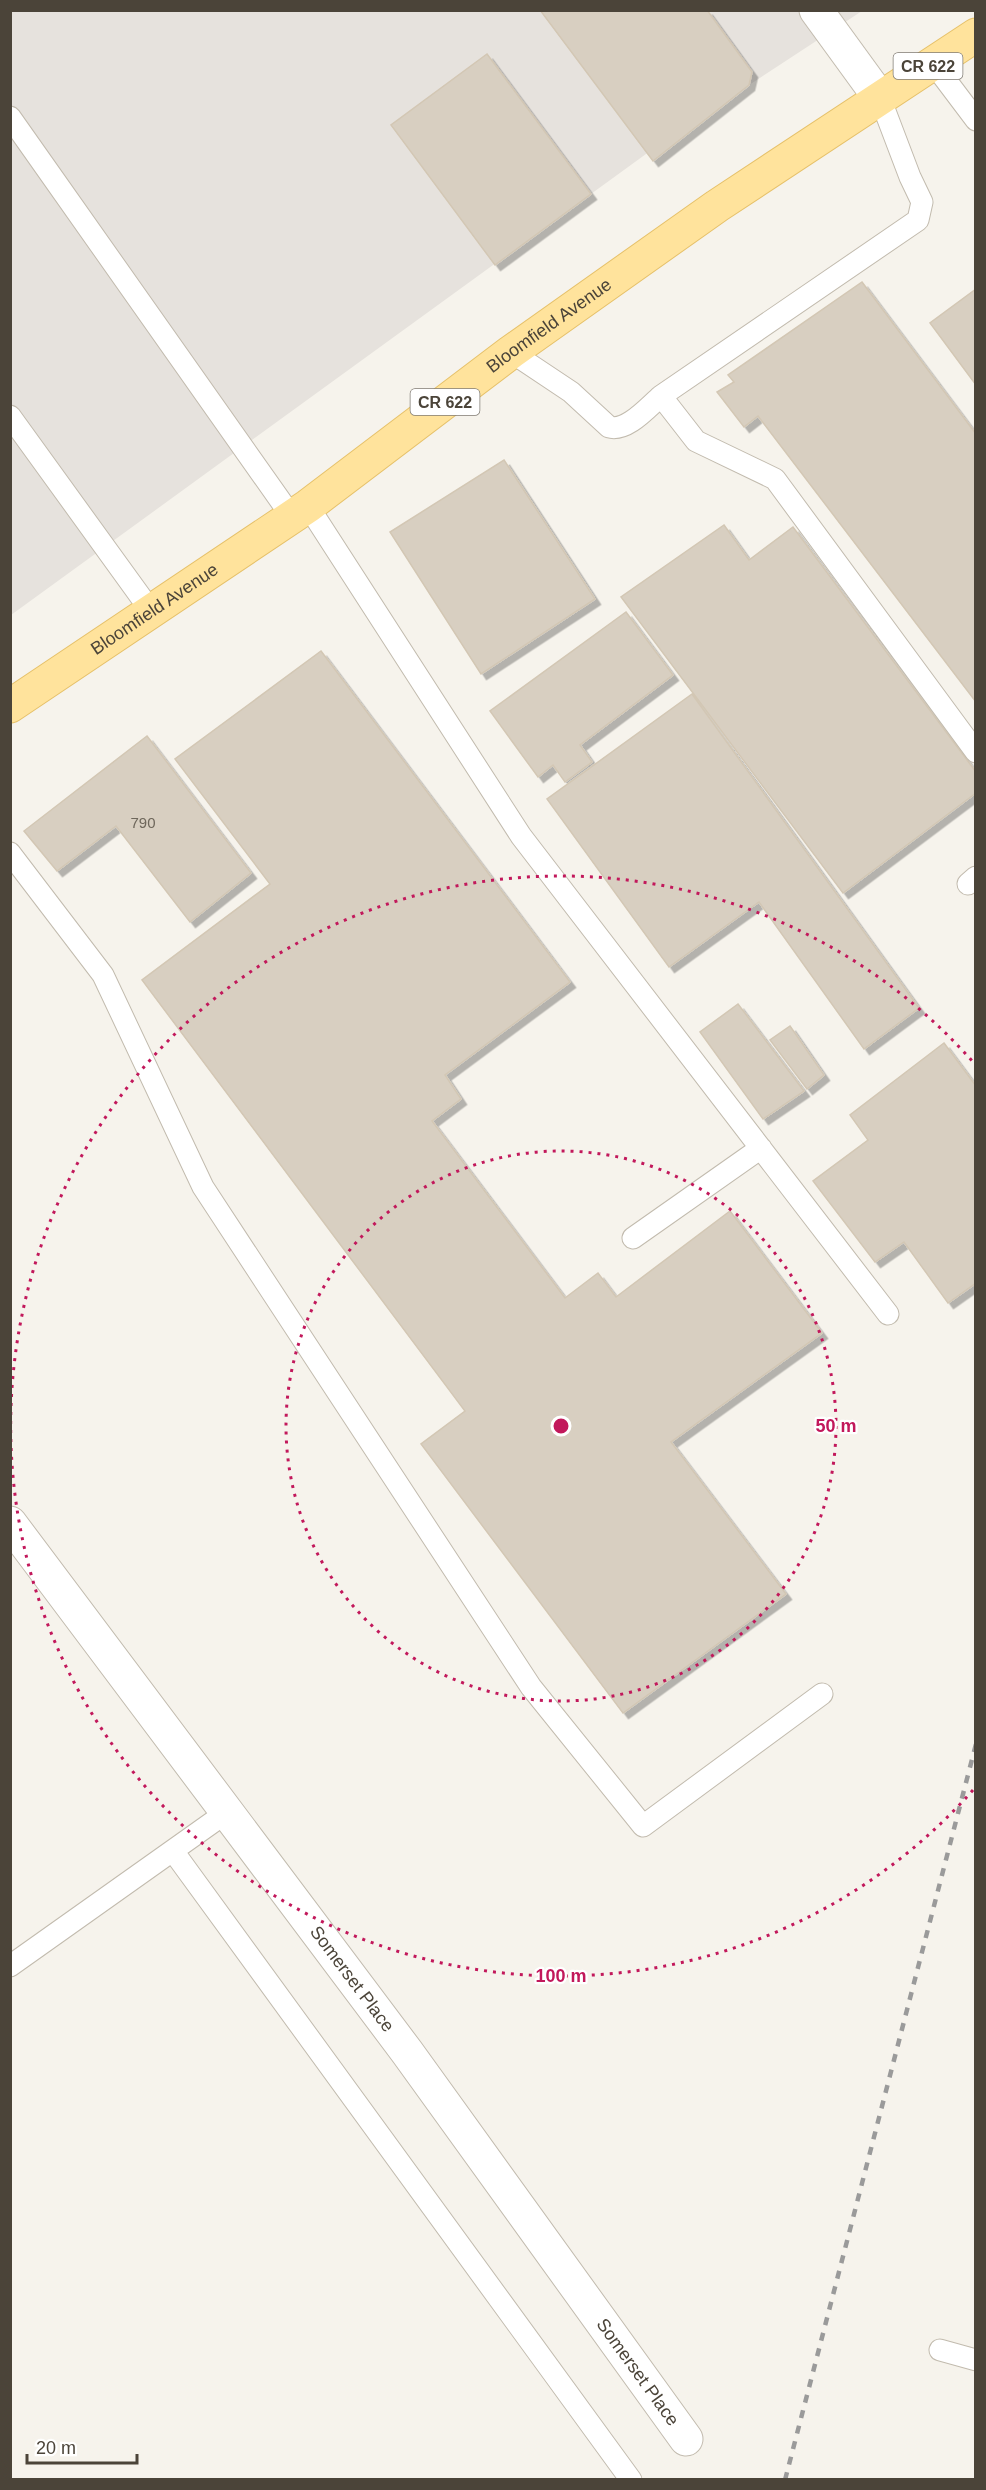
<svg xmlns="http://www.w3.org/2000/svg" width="986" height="2490" font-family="Helvetica,sans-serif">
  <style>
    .industrial { fill: #e6e2dd }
    .building { fill: #d8cfc1; stroke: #d3c7b4; stroke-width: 1.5; filter: url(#shadow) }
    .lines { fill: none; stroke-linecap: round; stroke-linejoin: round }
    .service-casing { stroke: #c2bbae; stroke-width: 23 }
    .minor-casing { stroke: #c2bbae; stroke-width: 35 }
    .primary-casing { stroke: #e6c16a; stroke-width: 35 }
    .service { stroke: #fff; stroke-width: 21 }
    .minor { stroke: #fff; stroke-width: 33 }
    .primary { stroke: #ffe39c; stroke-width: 33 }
    .rail { stroke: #9a9a9a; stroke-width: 4.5; stroke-dasharray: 8 8; stroke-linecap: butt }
    .ring { fill: none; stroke: #c2185b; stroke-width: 3; stroke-dasharray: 3 6 }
    .labels { text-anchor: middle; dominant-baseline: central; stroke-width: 4.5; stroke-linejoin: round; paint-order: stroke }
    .number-label { font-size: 15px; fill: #6e675b }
    .shield { fill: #fff; stroke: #817c74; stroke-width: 1.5 }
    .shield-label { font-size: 16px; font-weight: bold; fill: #4b4439 }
    .street-label { font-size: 18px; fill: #4b4439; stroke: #fff }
    .centre { fill: #c2185b; stroke: #fff; stroke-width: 3 }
    .ring-label { font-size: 18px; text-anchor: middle; font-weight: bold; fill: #c2185b; stroke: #fff; stroke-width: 4.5; stroke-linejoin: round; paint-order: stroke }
  </style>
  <defs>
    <filter id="shadow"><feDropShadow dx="5.5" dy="5.5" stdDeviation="0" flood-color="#0004"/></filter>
  </defs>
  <rect width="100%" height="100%" fill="#f6f3ec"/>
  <!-- industrial -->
  <path class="industrial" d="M11 11H862L668 138 11 615Z"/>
  <!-- building -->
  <path class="building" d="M540 10H707L752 72 749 85 653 161Z
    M487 54 591 194 495 265 391 125Z
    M862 282 976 434V702L758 416 744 427 717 392 734 382 728 375Z
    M976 289V385L930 323Z
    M504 460 595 599 481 674 390 532Z
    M724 525 749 560 793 527 976 772V793L843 893 621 597Z
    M626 612 673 675 580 745 592 762 565 782 553 765 538 777 490 711Z
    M321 651 570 982 445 1075 461 1099 432 1121 565 1298 598 1273 616 1297 730 1211 822 1333 671 1442 786 1594 623 1713 421 1444 465 1411 142 980 270 884 175 759Z
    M692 694 919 1008 864 1049 759 902 669 967 547 799Z
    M147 736 251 873 190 922 116 826 57 871 24 831Z
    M738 1004 804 1091 763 1119 700 1032Z
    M790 1026 824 1075 807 1089 770 1040Z
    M944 1043 976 1086V1283L948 1303 904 1242 875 1262 813 1181 868 1140 850 1115Z"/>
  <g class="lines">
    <defs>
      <path id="service" d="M933 63 976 120
        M10 117 292 517
        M511 352 571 392 609 427C627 432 648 407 661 396L918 220 922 202 910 177 880 98
        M661 396 696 441 775 479 976 752
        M10 416 151 611
        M308 506 521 836 888 1314
        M10 853 103 975 203 1187 531 1687 643 1826 822 1694
        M968 884 976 877
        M633 1238 761 1148
        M173 1851 631 2480
        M10 1966 227 1812
        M940 2350 976 2360"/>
      <g id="minor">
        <path d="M816 10 880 98"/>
        <path id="s1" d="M10 1523 407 2052 686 2439"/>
      </g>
      <g id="primary">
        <path id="s2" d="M10 706 308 506 511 352 717 206 976 35"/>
      </g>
    </defs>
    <!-- service casing -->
    <use href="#service" class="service-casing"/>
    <!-- minor casing -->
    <use href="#minor" class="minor-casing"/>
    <!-- primary casing -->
    <use href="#primary" class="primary-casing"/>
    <!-- service -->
    <use href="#service" class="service"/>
    <!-- minor -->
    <use href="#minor" class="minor"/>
    <!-- primary -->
    <use href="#primary" class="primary"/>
    <!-- rail -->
    <path class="rail" d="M785 2480 976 1744"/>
  </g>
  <!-- distance rings -->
  <g class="ring">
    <circle cx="561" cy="1426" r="275"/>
    <path d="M973 1790A550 550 0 1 1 973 1062"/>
  </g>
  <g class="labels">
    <!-- number labels -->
    <g class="number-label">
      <text x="143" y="822">790</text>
    </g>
    <!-- shield labels -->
    <g class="shield">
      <rect x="893.5" y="53" width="69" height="26" rx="4.5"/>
      <rect x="410.5" y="389" width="69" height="26" rx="4.5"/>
    </g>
    <g class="shield-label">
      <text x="928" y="66">CR 622</text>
      <text x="445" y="402">CR 622</text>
    </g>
    <!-- street labels -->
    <g class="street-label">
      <text stroke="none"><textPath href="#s2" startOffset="660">Bloomfield Avenue</textPath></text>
      <text stroke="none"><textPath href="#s2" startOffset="174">Bloomfield Avenue</textPath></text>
      <text stroke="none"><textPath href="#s1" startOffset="570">Somerset Place</textPath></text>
      <text stroke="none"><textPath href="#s1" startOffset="1056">Somerset Place</textPath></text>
    </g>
  </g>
  <circle cx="561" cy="1426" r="9" class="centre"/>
  <g class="ring-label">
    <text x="836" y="1432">50 m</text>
    <text x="561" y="1982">100 m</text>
  </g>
  <!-- border -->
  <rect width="986" height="2490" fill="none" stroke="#4b4439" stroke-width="24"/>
  <!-- scale -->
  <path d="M27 2454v9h110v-9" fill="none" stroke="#4b4439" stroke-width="3"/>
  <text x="36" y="2454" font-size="18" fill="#4b4439" stroke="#ffffff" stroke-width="4.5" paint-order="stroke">20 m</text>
</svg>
